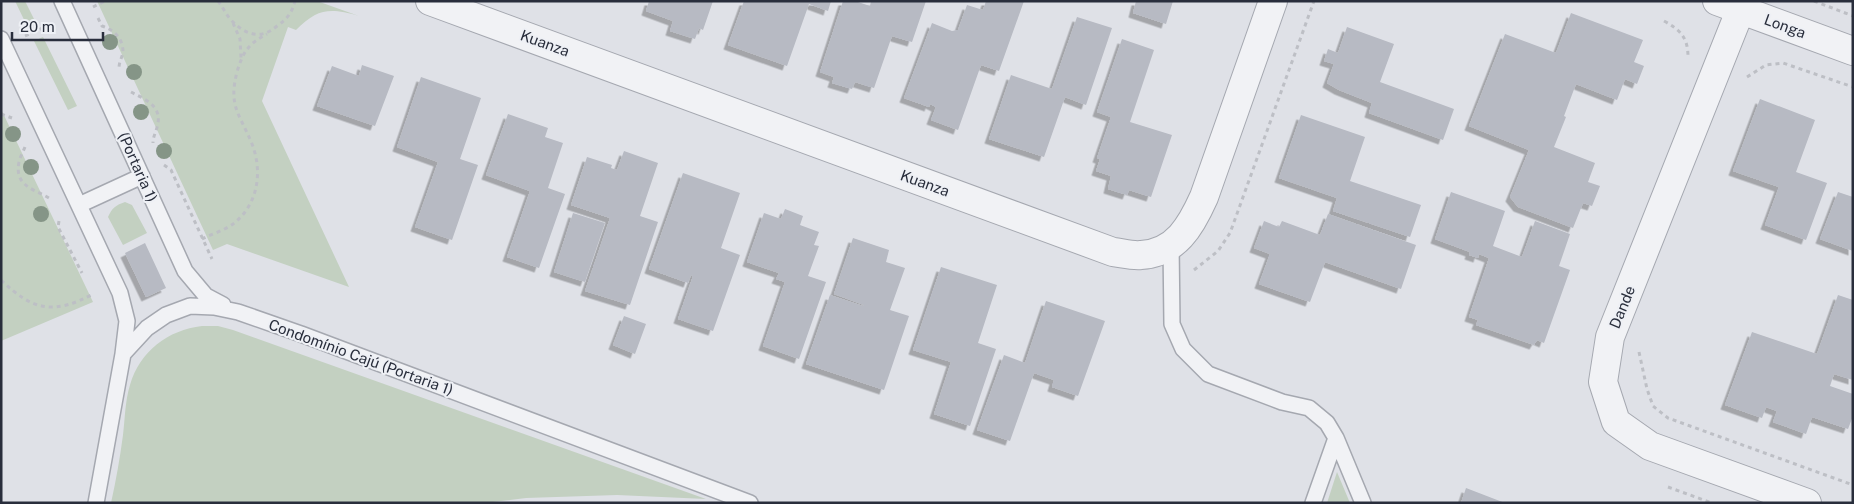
<svg xmlns="http://www.w3.org/2000/svg" width="1854" height="504" font-family="'Public Sans',sans-serif">
  <style>
    .green { fill: #c3d0c1 }
    .building { fill: #b7bac3; filter: url(#shadow) }
    .lines { fill: none; stroke-linecap: round; stroke-linejoin: round }
    .lane-casing { stroke: #a5a8b0; stroke-width: 18 }
    .street-casing { stroke: #a5a8b0; stroke-width: 30 }
    .path { stroke: #bdbfc5; stroke-width: 3; stroke-dasharray: 4 4; stroke-linecap: butt }
    .lane { stroke: #f1f2f5; stroke-width: 15 }
    .street { stroke: #f1f2f5; stroke-width: 28 }
    .tree { fill: #859587 }
    .labels { text-anchor: middle; dominant-baseline: central; stroke-width: 4; stroke-linejoin: round; paint-order: stroke }
    .street-label { font-size: 15px; fill: #292e3c; stroke: #eef0f5 }
  </style>
  <defs>
    <filter id="shadow"><feDropShadow dx="-4.5" dy="4.5" stdDeviation="0" flood-color="#0004"/></filter>
  </defs>
  <rect width="100%" height="100%" fill="#dfe1e7"/>
  <!-- green -->
  <path class="green" d="M15 1H25L36 23 28 28Z
    M97 1H317L359 16C330 8 318 8 296 30L288 27 262 101 349 287 227 244 213 250Z
    M43 37 77 106 68 110 34 41Z
    M1 109 93 302 1 341Z
    M125 202 132 205 147 233 123 245 108 217C112 208 116 205 125 202Z
    M202 326H218L233 330 706 499 617 495 526 498 484 503H111C116 480 120 458 123 435 125 419 125 401 130 385 140 351 168 330 202 326Z
    M1337 472 1350 503H1327Z"/>
  <!-- building -->
  <path class="building" d="M649 1H713L703 30 699 28 695 39 670 31 673 21 646 11Z
    M744 1H831L828 11 809 4 787 66 728 45Z
    M843 1H855L870 6 871 1H926L912 42 892 36 874 88 855 82 852 89 832 83 834 77 820 72Z
    M986 1H1024L999 71 981 65 958 130 931 120 936 107 930 104 929 107 904 98 932 23 952 31 958 30 967 5 983 10Z
    M1136 1H1173L1166 24 1133 13Z
    M1571 13 1643 40 1634 62 1644 66 1637 84 1625 79 1617 100 1576 84 1564 116 1566 117 1554 147 1595 163 1588 182 1600 186 1592 206 1583 203 1573 228 1518 207 1510 197 1529 150 1469 126 1505 34 1556 53Z
    M1077 17 1112 28 1086 105 1065 97 1044 157 989 139 1011 75 1052 89Z
    M1347 27 1394 44 1380 82 1454 109 1443 140 1369 113 1372 103 1339 90 1327 83 1334 64 1324 61 1328 49 1338 53Z
    M1122 39 1154 50 1130 122 1172 135 1151 197 1129 190 1127 195 1108 189 1111 176 1096 171 1100 159 1097 158 1111 117 1097 112Z
    M362 65 394 76 375 126 317 106 332 66 359 76Z
    M421 77 481 98 460 159 478 165 452 240 415 227 438 162 397 147Z
    M1760 99 1815 120 1796 172 1827 183 1806 240 1765 225 1779 187 1733 171Z
    M508 114 548 128 545 137 563 143 548 188 565 194 539 268 507 257 530 191 486 175Z
    M1301 115 1365 137 1350 181 1421 205 1410 237 1333 211 1337 198 1279 178Z
    M624 151 658 163 640 216 658 222 630 305 585 291 610 218 571 205 587 157 612 165 611 168 617 170Z
    M683 173 740 193 721 248 740 255 713 331 678 319 693 276 691 275 688 283 649 269Z
    M1451 192 1505 211 1493 246 1522 257 1535 221 1570 234 1559 266 1570 270 1544 343 1537 340 1534 345 1476 325 1478 320 1469 317 1489 258 1479 254 1478 258 1469 255 1470 252 1435 239Z
    M1838 192 1853 197V251L1820 239Z
    M785 209 803 216 800 225 819 232 814 245 819 246 808 276 826 282 799 359 763 346 785 282 776 279 779 273 747 262 764 213 781 219Z
    M573 213 605 223 585 282 554 272Z
    M1328 214 1416 245 1401 289 1325 262 1310 302 1259 284 1270 254 1254 248 1264 221 1279 227 1282 221 1320 235Z
    M853 238 889 250 886 262 905 268 890 310 909 316 884 390 806 364 830 295 863 306 864 305 834 294Z
    M145 243 166 288 146 297 125 253Z
    M941 267 997 285 978 343 996 349 970 426 934 414 951 362 913 350Z
    M1838 295 1853 300V380L1834 374 1830 386 1853 394V416L1848 429 1812 417 1806 434 1773 422 1777 411 1766 407 1762 418 1725 405 1752 332 1817 354Z
    M1046 301 1105 321 1078 396 1052 387 1054 380 1034 373 1010 441 977 430 1004 355 1025 363Z
    M624 316 646 324 635 354 613 345Z
    M1466 488 1505 503H1461Z"/>
  <g class="lines">
    <defs>
      <path id="lane" d="M62 1 185 271 206 296 223 305
        M1 39 120 293 127 321 123 354
        M79 205 142 176
        M1171 244 1172 324 1183 349 1208 374 1282 402 1309 408 1327 423 1336 438
        M96 503 123 354 147 328 166 315 190 306 214 307 238 312 301 334 750 503
        M1313 503 1336 438 1363 503"/>
      <path id="street" d="M430 1 1113 252C1122 253 1132 256 1141 255 1176 253 1191 226 1204 197L1273 1
        M1717 1 1853 51
        M1744 1 1610 337 1603 382 1616 422 1650 446 1807 503"/>
    </defs>
    <!-- lane casing -->
    <use href="#lane" class="lane-casing"/>
    <!-- street casing -->
    <use href="#street" class="street-casing"/>
    <!-- path -->
    <path class="path" d="M218 1C223 7 226 15 232 21 246 35 261 40 277 26 287 19 292 13 295 1
      M1814 1 1853 16
      M93 7 105 1
      M98 18 102 26C114 30 123 38 123 52 122 58 119 62 119 68
      M1664 21C1680 30 1688 37 1688 57
      M233 23 240 39 241 58
      M25 36 47 26
      M1747 77 1766 65 1783 63 1853 87
      M131 92C144 99 161 105 158 123 157 130 153 136 153 143
      M1 114 12 118
      M25 147C23 152 20 157 19 162 14 186 34 189 49 198
      M164 165 171 170 212 259
      M59 221 58 227 82 273
      M202 239C212 234 225 230 233 224 258 205 263 172 252 144 240 114 228 107 237 72 243 52 248 44 267 34
      M1194 270 1218 251 1230 233 1314 1
      M1 280C33 311 54 315 93 294
      M1639 352 1647 389 1653 406 1668 418 1853 485
      M1668 487 1712 503"/>
    <!-- lane -->
    <use href="#lane" class="lane"/>
    <!-- street -->
    <use href="#street" class="street"/>
  </g>
  <!-- trees -->
  <g class="tree">
    <circle cx="110" cy="42" r="8"/>
    <circle cx="134" cy="72" r="8"/>
    <circle cx="141" cy="112" r="8"/>
    <circle cx="13" cy="134" r="8"/>
    <circle cx="164" cy="151" r="8"/>
    <circle cx="31" cy="167" r="8"/>
    <circle cx="41" cy="214" r="8"/>
  </g>
  <g class="labels">
    <!-- street labels -->
    <g class="street-label">
      <text transform="translate(1785 26) rotate(20)">Longa</text>
      <text transform="translate(545 43) rotate(20)">Kuanza</text>
      <text transform="translate(138 167) rotate(66)">(Portaria 1)</text>
      <text transform="translate(925 183) rotate(20)">Kuanza</text>
      <text transform="translate(1622 307) rotate(-68)">Dande</text>
      <text transform="translate(361 357) rotate(20)">Condomínio Cajú (Portaria 1)</text>
    </g>
  </g>
  <!-- border -->
  <rect width="1854" height="504" fill="none" stroke="#292e3c" stroke-width="5"/>
  <!-- scale -->
  <path d="M12 32v8h91v-8" fill="none" stroke="#292e3c" stroke-width="2.5"/>
  <text x="20" y="32" font-size="15" fill="#292e3c" stroke="#eef0f5" stroke-width="4" paint-order="stroke">20 m</text>
</svg>
